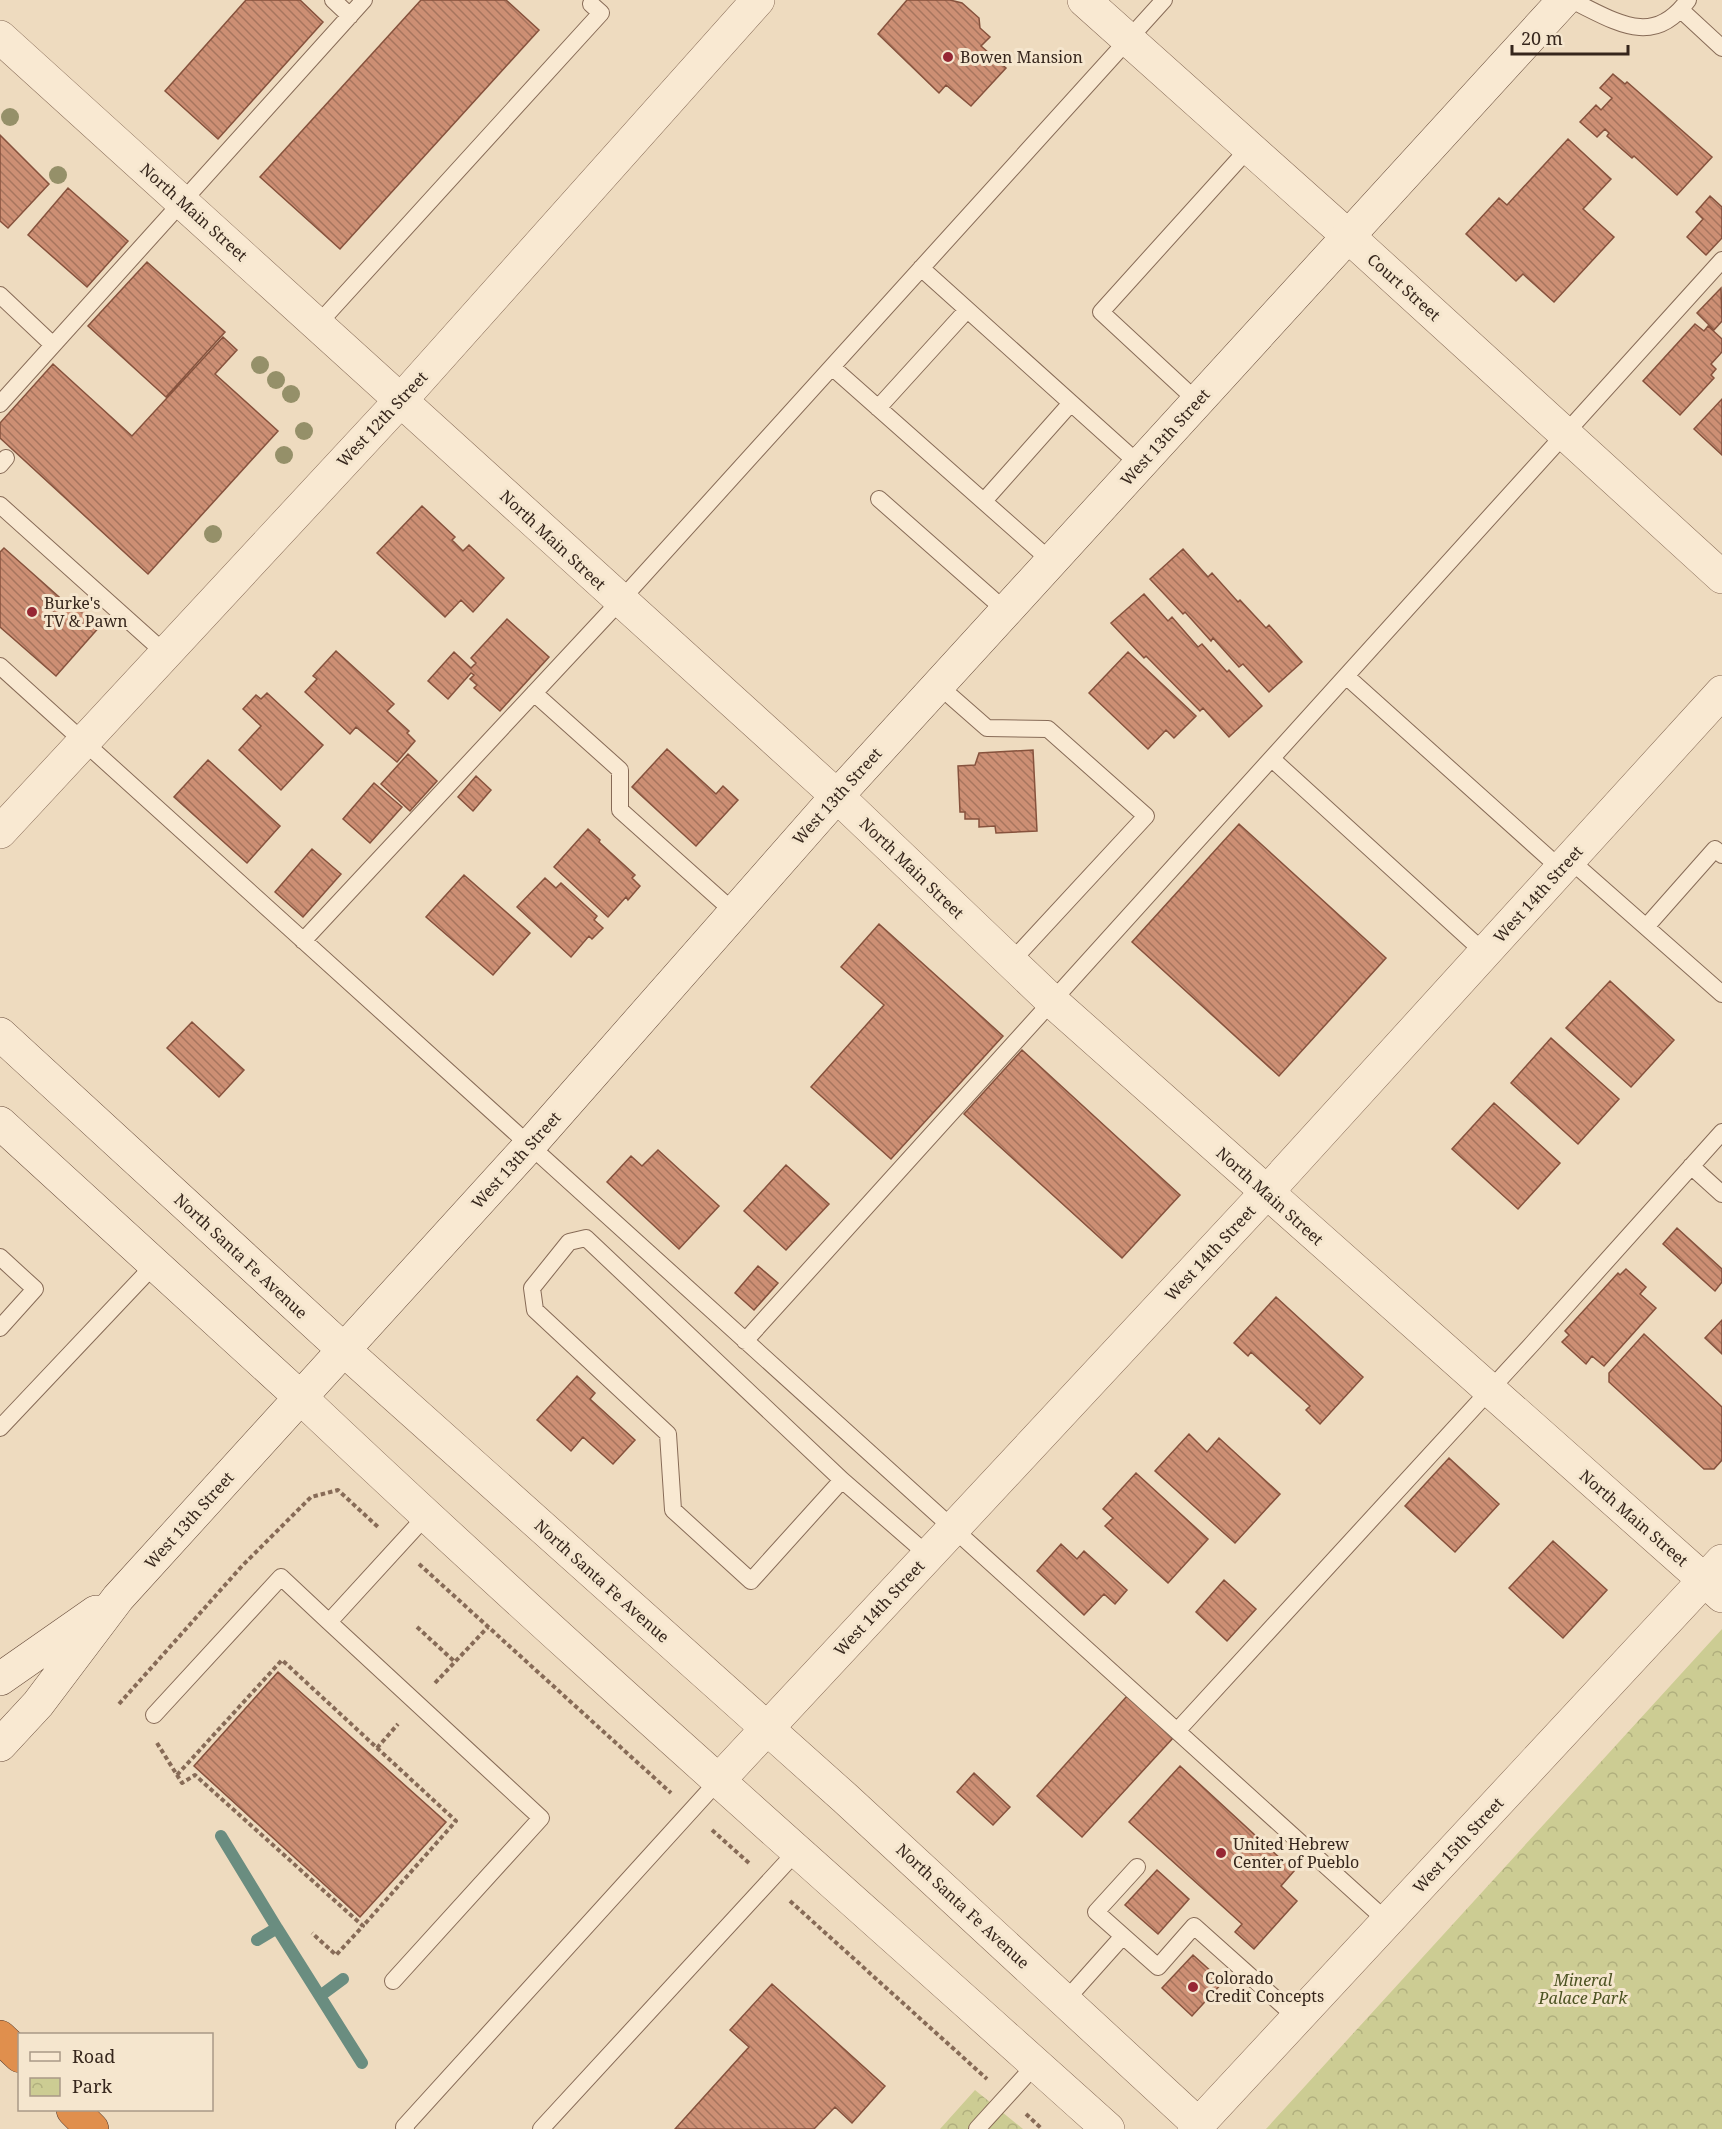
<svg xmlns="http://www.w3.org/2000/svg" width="1722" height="2129" font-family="'Noto Serif',serif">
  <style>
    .park { fill: url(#park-crowns) }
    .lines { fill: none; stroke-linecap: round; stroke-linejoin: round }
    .stream { stroke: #6a8d80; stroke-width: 12 }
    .building { fill: url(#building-back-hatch); stroke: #86523d; stroke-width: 1.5 }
    .service-casing { stroke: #876b57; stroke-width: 18 }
    .minor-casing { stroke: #876b57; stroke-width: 34 }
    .tertiary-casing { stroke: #876b57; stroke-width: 34 }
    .secondary-casing { stroke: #684c3b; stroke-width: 34 }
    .motorway-casing { stroke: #543a2c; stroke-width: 34 }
    .path { stroke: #876b57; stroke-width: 4; stroke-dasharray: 4.5 3; stroke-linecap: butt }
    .service { stroke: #f9e9d2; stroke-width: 16 }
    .minor { stroke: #f9e9d2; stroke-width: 33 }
    .tertiary { stroke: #f9e9d2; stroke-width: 33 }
    .secondary { stroke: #f9e9d2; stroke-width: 33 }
    .motorway { stroke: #e08f4d; stroke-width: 33 }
    .tree { fill: #959069 }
    .poi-dot { fill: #962734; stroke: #f5e6ce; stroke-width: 2 }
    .labels { text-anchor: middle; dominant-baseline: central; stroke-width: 6; stroke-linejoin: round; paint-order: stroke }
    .poi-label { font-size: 16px; fill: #36261c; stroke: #f5e6ce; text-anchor: start }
    .street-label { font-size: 16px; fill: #36261c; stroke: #f5e6ce }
    .park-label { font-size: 16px; font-style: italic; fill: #4c5322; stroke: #f5e6ce }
  </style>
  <defs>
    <pattern id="park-crowns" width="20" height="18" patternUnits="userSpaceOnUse" patternTransform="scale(1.5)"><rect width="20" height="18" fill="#cccc93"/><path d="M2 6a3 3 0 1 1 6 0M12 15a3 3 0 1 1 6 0" fill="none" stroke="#b0af7e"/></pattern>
    <pattern id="building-back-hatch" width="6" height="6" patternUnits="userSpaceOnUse" patternTransform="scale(1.5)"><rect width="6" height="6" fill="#cd8f74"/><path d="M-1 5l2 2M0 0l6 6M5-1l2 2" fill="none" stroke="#a7755e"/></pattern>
  </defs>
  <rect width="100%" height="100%" fill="#eedbbf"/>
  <!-- park -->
  <path class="park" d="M1722 1629V2129H1266Z
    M975 2090 1023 2129H940Z"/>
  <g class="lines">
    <!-- stream -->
    <path class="stream" d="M221 1836 277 1928
      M257 1940 277 1928 362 2063
      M320 1996 343 1979"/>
  </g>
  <!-- building -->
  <path class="building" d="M246 0H300L323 22 218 139 165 91Z
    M421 0H506L539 30 340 249 260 177Z
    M907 0H950L962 3 979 18 980 28 990 37 981 46 1006 68 971 106 946 85 939 93 878 34Z
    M1613 74 1625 84 1627 82 1712 157 1677 195 1634 156 1632 158 1607 136 1609 133 1605 129 1597 137 1580 122 1596 105 1601 110 1612 98 1600 88Z
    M0 135 49 184 8 228 0 221Z
    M1568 139 1611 179 1583 209 1614 237 1554 302 1523 274 1516 281 1466 234 1499 198 1507 205Z
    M68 188 128 241 87 287 28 235Z
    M1710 196 1722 207V238L1706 255 1687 237 1703 219 1696 212Z
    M147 262 225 332 166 397 88 326Z
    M1721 288 1722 321 1714 330 1697 313Z
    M1695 324 1704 331 1708 326 1722 339V352L1711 364 1716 369 1711 375 1714 378 1680 415 1643 381Z
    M223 337 237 350 215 374 278 431 148 574 0 438V423L53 364 132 436Z
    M1722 399V455L1694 429Z
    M422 506 455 537 452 540 463 551 469 545 504 578 473 612 461 600 445 617 377 553Z
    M4 548 67 604 72 599 101 625 56 676 0 627V552Z
    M1183 549 1208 577 1212 573 1238 602 1240 600 1266 628 1269 625 1302 662 1269 692 1243 664 1239 667 1213 638 1211 641 1185 612 1183 614 1150 579Z
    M1144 594 1168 621 1172 617 1198 647 1202 644 1227 672 1229 670 1262 706 1229 737 1203 708 1200 711 1146 656 1144 658 1111 623Z
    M507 619 549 657 500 711 474 688 477 685 470 679 474 675 471 673 448 699 428 681 454 652 471 668 476 663 471 658Z
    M336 651 394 704 387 711 409 731 407 733 415 741 397 762 356 727 350 734 305 692 317 679 313 676Z
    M1128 652 1196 716 1174 738 1166 730 1148 749 1089 693Z
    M267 693 323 745 281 790 239 750 261 726 243 709 256 695 261 699Z
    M667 749 716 794 723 786 738 800 696 846 632 787Z
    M1033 750 1037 831 996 833 995 826 979 827V819H965V812H960L958 766 975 765 979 753Z
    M408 754 437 781 410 811 381 784Z
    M208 760 280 826 247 863 174 797Z
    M476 776 491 790 473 811 458 797Z
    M374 783 402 807 370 843 343 819Z
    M1239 824 1386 958 1279 1076 1132 942Z
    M588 829 600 840 599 842 635 875 632 878 640 886 628 900 626 897 608 917 554 867Z
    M312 849 341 874 303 917 275 892Z
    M464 875 530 933 493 975 426 917Z
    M545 878 556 888 561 883 597 916 594 920 603 928 592 939 589 936 571 957 517 907Z
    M879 924 1003 1036 891 1159 811 1087 884 1005 841 967Z
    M1610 981 1674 1040 1631 1087 1566 1028Z
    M192 1022 244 1070 219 1097 167 1048Z
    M1551 1038 1619 1099 1578 1144 1511 1083Z
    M1022 1050 1180 1195 1122 1258 964 1114Z
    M1494 1103 1560 1163 1518 1209 1452 1149Z
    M658 1150 719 1206 679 1249 607 1182 631 1156 642 1166Z
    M786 1165 829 1204 786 1250 744 1211Z
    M1677 1228 1722 1269V1282L1715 1291 1663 1244Z
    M758 1266 778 1283 754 1310 735 1293Z
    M1626 1269 1646 1287 1640 1294 1656 1308 1604 1366 1592 1356 1586 1364 1562 1342 1569 1335 1565 1331 1618 1273 1620 1275Z
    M1276 1297 1363 1377 1320 1424 1306 1410 1310 1406 1251 1352 1248 1356 1234 1343Z
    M1722 1320V1354L1705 1338Z
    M1644 1334 1722 1407V1460L1714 1469H1704L1609 1382V1373Z
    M577 1376 595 1393 590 1399 635 1440 613 1464 583 1437 571 1451 537 1420Z
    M1189 1434 1207 1452 1219 1438 1280 1494 1235 1543 1155 1471Z
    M1449 1458 1499 1504 1455 1552 1405 1506Z
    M1136 1473 1208 1539 1168 1583 1105 1526 1113 1518 1103 1509Z
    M1553 1541 1607 1590 1563 1638 1509 1588Z
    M1061 1544 1077 1559 1084 1551 1127 1590 1115 1604 1104 1594 1084 1615 1037 1571Z
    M1224 1580 1256 1609 1227 1641 1196 1612Z
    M278 1672 446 1822 360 1917 194 1766Z
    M1127 1696 1173 1738 1082 1837 1037 1796Z
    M1180 1766 1294 1871 1281 1886 1297 1901 1254 1949 1235 1932 1242 1924 1129 1822Z
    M974 1773 1010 1807 993 1825 957 1792Z
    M1157 1870 1189 1899 1158 1934 1125 1905Z
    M1193 1955 1223 1982 1192 2016 1162 1988Z
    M772 1984 885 2086 852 2123 835 2107 814 2129H675L749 2047 730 2030Z"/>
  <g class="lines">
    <defs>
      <path id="service" d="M333 0 350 16
        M1571 0C1615 21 1653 49 1688 0
        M1681 10 1722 48
        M921 268 1140 465
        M0 295 53 345
        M318 324 601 13 591 4
        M832 367 1051 561
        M1197 401 1101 312 1249 148
        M0 404 364 0
        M878 408 967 310
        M0 465 6 458
        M879 499 1006 611
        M984 501 1071 403
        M0 505 165 653
        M0 666 1388 1922
        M1346 676 1561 869
        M938 685 987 728 1048 729 1146 816 1010 963
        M534 693 620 770V810L734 912
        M1272 759 1485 953
        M1570 860 1722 994
        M1646 927 1715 849 1722 855
        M303 941 620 601 1164 0
        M1691 1166 1722 1194
        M0 1257 35 1289 0 1328
        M745 1341 1722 260
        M0 1428 155 1264
        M842 1480 586 1238 569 1242 532 1288 535 1310 668 1434 673 1510 751 1581 842 1480 928 1555
        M329 1622 541 1818 393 1981
        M154 1715 281 1577 329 1622 426 1516
        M1177 1731 1532 1344 1722 1132
        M1123 1936 1096 1912 1137 1867
        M1065 2001 1123 1936 1158 1967 1194 1926 1297 2018
        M406 2129 404 2127 718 1781
        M541 2129 796 1852
        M977 2129 1036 2064"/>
      <path id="minor" d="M1348 236 1722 577
        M0 832 401 400 758 0
        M1704 1580 1722 1596
        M718 1781 1266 1193 1722 692"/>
      <path id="tertiary" d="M1084 0 1348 236
        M0 37 837 796 1053 1002 1704 1580
        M344 1350 845 1798 1198 2124
        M300 1397C564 1647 838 1886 1108 2129
        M1194 2129 1722 1561"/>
      <path id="secondary" d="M0 1034 344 1350
        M0 1123 300 1397
        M0 1679 96 1612
        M0 1745 38 1704 118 1598 530 1145 837 796 1564 0"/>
      <path id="motorway" d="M0 2037 20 2056
        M73 2110 92 2129"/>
    </defs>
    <!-- service casing -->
    <use href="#service" class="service-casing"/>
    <!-- minor casing -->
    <use href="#minor" class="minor-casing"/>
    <!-- tertiary casing -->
    <use href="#tertiary" class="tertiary-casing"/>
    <!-- secondary casing -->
    <use href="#secondary" class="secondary-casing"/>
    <!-- motorway casing -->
    <use href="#motorway" class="motorway-casing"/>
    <!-- path -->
    <path class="path" d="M419 1564 671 1793
      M417 1627 455 1662
      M435 1683 488 1627
      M119 1704 242 1566 311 1497 338 1490 378 1527
      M157 1743 182 1783 195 1775 363 1926 336 1955 312 1933
      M377 1748 398 1724
      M177 1775 282 1660 456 1821 363 1926
      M712 1830 749 1863
      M790 1901 987 2079
      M1026 2114 1042 2129"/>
    <!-- service -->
    <use href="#service" class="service"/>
    <!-- minor -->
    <use href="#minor" class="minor"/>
    <!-- tertiary -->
    <use href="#tertiary" class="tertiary"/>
    <!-- secondary -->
    <use href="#secondary" class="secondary"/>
    <!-- motorway -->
    <use href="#motorway" class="motorway"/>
  </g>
  <!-- trees -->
  <g class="tree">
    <circle cx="10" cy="117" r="9"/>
    <circle cx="58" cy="175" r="9"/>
    <circle cx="260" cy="365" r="9"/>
    <circle cx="276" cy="380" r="9"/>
    <circle cx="291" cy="394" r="9"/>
    <circle cx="304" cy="431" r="9"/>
    <circle cx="284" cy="455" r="9"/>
    <circle cx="213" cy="534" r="9"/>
  </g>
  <!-- markers -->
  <g class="poi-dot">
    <circle cx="948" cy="57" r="6"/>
    <circle cx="32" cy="612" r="6"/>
    <circle cx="1221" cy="1853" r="6"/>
    <circle cx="1193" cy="1987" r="6"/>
  </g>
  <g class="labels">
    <!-- poi labels -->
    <g class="poi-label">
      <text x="960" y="57">Bowen Mansion</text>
      <text x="44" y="603">Burke's<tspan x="44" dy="18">TV &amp; Pawn</tspan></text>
      <text x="1233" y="1844">United Hebrew<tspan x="1233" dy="18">Center of Pueblo</tspan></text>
      <text x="1205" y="1978">Colorado<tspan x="1205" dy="18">Credit Concepts</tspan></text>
    </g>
    <!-- street labels -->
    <g class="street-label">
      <text transform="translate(194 212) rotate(42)">North Main Street</text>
      <text transform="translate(1404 287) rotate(42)">Court Street</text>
      <text transform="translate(382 419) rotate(-47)">West 12th Street</text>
      <text transform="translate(1165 437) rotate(-48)">West 13th Street</text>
      <text transform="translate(553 540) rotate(43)">North Main Street</text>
      <text transform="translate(837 796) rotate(-48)">West 13th Street</text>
      <text transform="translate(912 868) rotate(44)">North Main Street</text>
      <text transform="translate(1538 894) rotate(-48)">West 14th Street</text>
      <text transform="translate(516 1160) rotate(-48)">West 13th Street</text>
      <text transform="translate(1270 1196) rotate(42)">North Main Street</text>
      <text transform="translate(1210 1253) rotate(-47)">West 14th Street</text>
      <text transform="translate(241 1256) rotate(43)">North Santa Fe Avenue</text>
      <text transform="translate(1634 1518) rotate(41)">North Main Street</text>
      <text transform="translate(189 1520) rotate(-48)">West 13th Street</text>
      <text transform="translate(602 1581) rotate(42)">North Santa Fe Avenue</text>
      <text transform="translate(879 1608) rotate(-47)">West 14th Street</text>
      <text transform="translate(1458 1845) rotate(-47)">West 15th Street</text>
      <text transform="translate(963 1906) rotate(43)">North Santa Fe Avenue</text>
    </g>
    <!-- park labels -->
    <g class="park-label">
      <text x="1583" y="1980">Mineral<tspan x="1583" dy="18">Palace Park</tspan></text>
    </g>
  </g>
  <!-- legend -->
  <rect x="18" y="2033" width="195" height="78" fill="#f5e6ce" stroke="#a99987" stroke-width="1.5"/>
  <rect x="30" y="2052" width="30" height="9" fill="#f9e9d2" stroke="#a99987" stroke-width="1.5"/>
  <text x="72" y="2063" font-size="18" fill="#36261c">Road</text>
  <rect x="30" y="2078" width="30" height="18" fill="url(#park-crowns)" stroke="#a99987" stroke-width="1.5"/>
  <text x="72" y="2093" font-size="18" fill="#36261c">Park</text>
  <!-- scale -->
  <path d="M1512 45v9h116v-9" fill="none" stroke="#36261c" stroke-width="3"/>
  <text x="1521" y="45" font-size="18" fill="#36261c" stroke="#f5e6ce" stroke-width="4.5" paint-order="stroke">20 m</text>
</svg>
